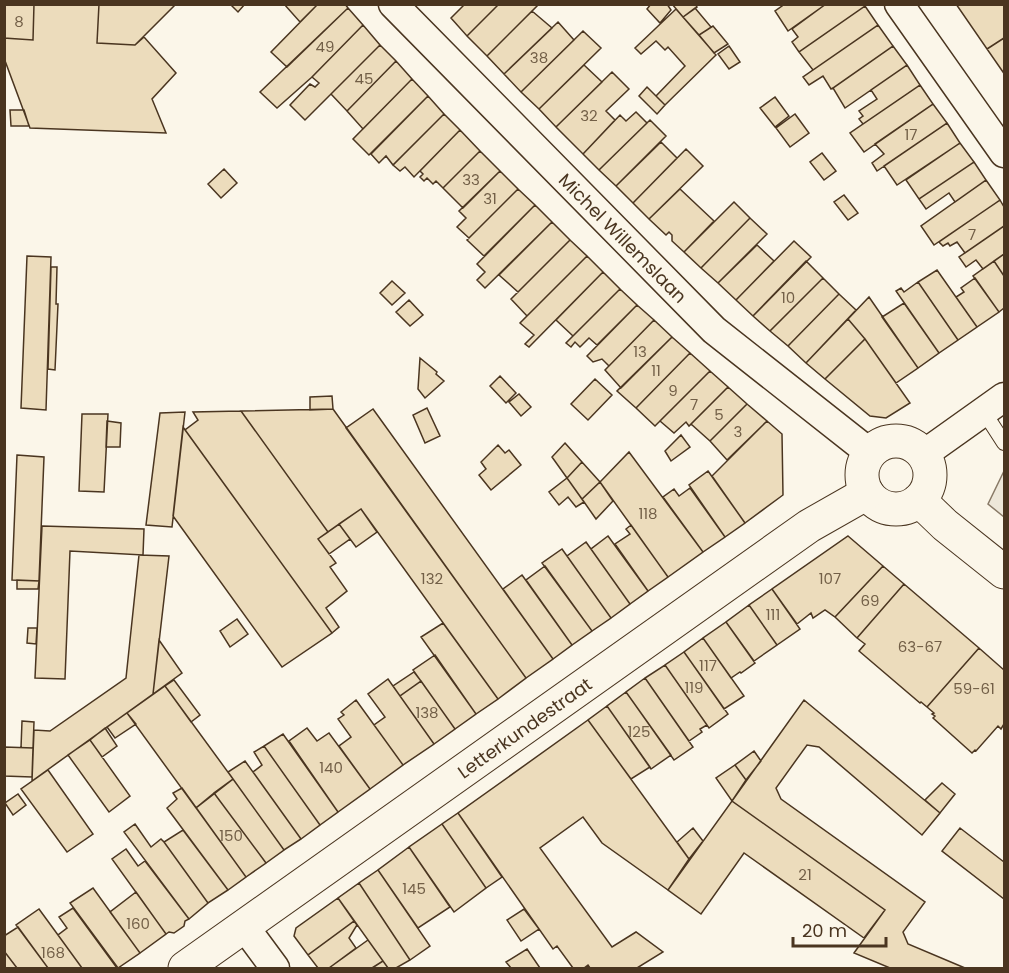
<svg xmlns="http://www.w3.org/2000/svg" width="1009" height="973" font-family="Poppins,sans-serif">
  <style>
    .parking { fill: #ede7d9; stroke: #887966; stroke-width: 1.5 }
    .building { fill: #ecdcbc; stroke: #4a3520; stroke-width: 1.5 }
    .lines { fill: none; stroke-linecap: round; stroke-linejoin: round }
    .service-casing { stroke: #4a3520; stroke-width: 16 }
    .minor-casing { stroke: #4a3520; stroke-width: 31 }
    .tertiary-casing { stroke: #4a3520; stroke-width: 35 }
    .service { stroke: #fbf6e9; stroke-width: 14 }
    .minor { stroke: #fbf6e9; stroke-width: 28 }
    .tertiary { stroke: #fbf6e9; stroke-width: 33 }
    .labels { text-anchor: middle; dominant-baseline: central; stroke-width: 4.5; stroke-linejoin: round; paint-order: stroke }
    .number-label { font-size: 15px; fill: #725f47 }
    .street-label { font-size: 18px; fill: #4a3520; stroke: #fbf6e9 }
  </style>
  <rect width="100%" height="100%" fill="#fbf6e9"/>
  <!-- parking -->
  <path class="parking" d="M1004 471V517L988 504Z"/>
  <!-- building -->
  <path class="building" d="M4 4H34L33 40 4 38Z
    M34 4H99L97 43 135 45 144 37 176 73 152 99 166 133 30 128 4 58V38L33 40Z
    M99 4H176L135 45 97 43Z
    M230 4H245L238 12Z
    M284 4H318L300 22Z
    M318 4H345L348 8 287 67 271 52Z
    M465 4H499L467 36 451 18Z
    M499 4H536L537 6 487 56 467 36Z
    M651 4H667L671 10 660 23 647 9Z
    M672 4H695L697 7 683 17Z
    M785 4H826L788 31 775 11Z
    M826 4H864L865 6 799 52 792 42 798 37 792 29Z
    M956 4H1004V38L987 49Z
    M865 6 878 25 813 70 799 52Z
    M348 8 363 25 312 77 277 108 260 92Z
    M695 8 711 27 699 35 683 17Z
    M676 9 716 55 665 105 656 96 685 66 668 47 665 50 656 41 641 54 635 48Z
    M532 11 552 28 504 74 487 56Z
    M558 22 574 40 521 92 504 74Z
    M363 25 380 45 305 120 290 105 310 84 315 87 319 83 312 77Z
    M878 25 893 46 833 88 831 89 823 76 809 85 803 77Z
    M713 26 728 44 714 53 699 35Z
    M583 31 601 48 539 109 521 92Z
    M1004 38V71L1003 72 987 49Z
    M380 45 396 61 347 111 331 94Z
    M729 46 740 62 729 69 718 54Z
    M893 46 907 65 845 108 833 88Z
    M396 61 412 79 363 129 347 111Z
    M584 65 602 82 556 127 539 109Z
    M907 65 920 85 863 124 859 119 863 116 859 111 877 99 871 90Z
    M612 72 629 89 606 111 615 120 583 154 556 127Z
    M412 79 428 96 369 155 353 139Z
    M920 85 933 104 864 152 850 133Z
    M647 87 665 105 657 114 639 96Z
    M428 96 444 114 393 165 386 156 379 163 371 154Z
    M775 97 789 116 775 127 760 108Z
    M933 104 947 123 877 171 872 163 884 154 875 144Z
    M10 110H24L29 126H11Z
    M636 112 647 123 599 170 583 154 620 115 626 121Z
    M444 114 460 130 414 177 405 167 400 171 393 165Z
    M795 114 809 133 790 147 776 128Z
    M650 120 666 136 616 186 599 170Z
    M947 123 960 143 897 185 884 166Z
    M460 130 480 151 443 188 436 181 433 184 427 178 424 181 420 177 423 174 420 171Z
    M661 142 677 158 633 203 616 186Z
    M960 143 974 162 919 199 906 180Z
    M686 149 703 166 649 219 633 203Z
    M480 151 500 171 463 208 443 188Z
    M822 153 836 171 824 180 810 162Z
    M974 162 986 180 955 202 949 193 926 209 919 199Z
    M224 169 237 183 221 198 208 184Z
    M500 171 518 189 469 238 457 227 466 218 459 211Z
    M986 180 1000 200 934 245 921 226Z
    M518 189 535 205 484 256 467 240Z
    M680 189 714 221 684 252 672 241V235L669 232 666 235 649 219Z
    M844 195 858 213 848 220 834 202Z
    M1000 200 1004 207V226L965 253 957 242 950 246 948 243 943 246 939 242Z
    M734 202 750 218 701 268 684 252Z
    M535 205 552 222 485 288 477 280 485 272 477 264Z
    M750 218 767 234 718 283 701 268Z
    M552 222 570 240 518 292 499 275Z
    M1004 226V254L983 269 976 260 966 267 959 257Z
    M570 240 587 256 527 316 511 299Z
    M794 241 811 257 753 316 736 300Z
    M757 245 774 261 736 300 718 283Z
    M1004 254V276L994 261Z
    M27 256 51 257 46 410 21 408Z
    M587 256 603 272 529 347 525 344 534 335 520 323Z
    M806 261 823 278 770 331 753 316Z
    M994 261 1004 276V308L999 312 973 276Z
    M51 267H57L56 304H58L55 370 48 369Z
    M937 270 977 327 958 340 918 282Z
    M603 272 620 289 573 336 556 320Z
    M823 278 839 294 788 346 770 331Z
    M975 278 999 312 977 327 956 297 964 292 961 288Z
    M392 281 405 293 392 305 380 293Z
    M918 282 958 340 939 353 896 291 901 288 904 292Z
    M620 289 637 305 597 345 589 338 580 347 575 342 571 347 566 343Z
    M839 294 856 310 806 363 788 346Z
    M869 297 918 368 896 383 865 339 848 319Z
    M409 300 423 315 410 326 396 312Z
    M904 303 939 353 918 368 882 317Z
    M637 305 654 320 609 366 602 359 593 362 587 356Z
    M848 319 865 339 825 379 806 363Z
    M654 320 672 337 621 388 605 370Z
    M672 337 690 353 636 408 617 391Z
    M865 339 910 403 886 418 870 416 825 379Z
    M690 353 710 371 655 426 636 408Z
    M420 358 437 372 436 374 444 381 425 398 418 389Z
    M710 371 728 387 689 426 686 422 674 433 660 421Z
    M500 376 516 393 506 403 490 386Z
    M595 379 612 395 588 420 571 404Z
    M728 387 747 404 710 441 691 424Z
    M519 394 531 407 521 416 509 402Z
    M332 396 333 409 310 410V397Z
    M747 404 767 421 727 460 710 441Z
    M427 408 440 436 425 443 413 415Z
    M333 409 526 678 498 699 361 509 328 532 241 411Z
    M373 409 553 659 526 678 346 428Z
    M241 411 328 532 318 539 336 563 330 567 347 591 326 608 339 627 332 633 185 430 198 420 193 412Z
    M185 412 172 527 146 525 160 413Z
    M82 414H108L104 492 79 491Z
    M107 421 121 423 120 447H106Z
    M767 421 782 434 783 495 745 523 712 476Z
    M183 427 332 633 282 667 173 516Z
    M681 435 690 447 671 461 665 451Z
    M565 443 582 462 567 478 552 457Z
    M498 445 505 453 509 450 521 465 491 490 479 475 486 469 481 462Z
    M629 452 703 552 668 577 600 482Z
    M17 455 44 457 39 581 12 580Z
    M582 462 600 482 582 499 567 478Z
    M708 471 745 523 725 537 689 485Z
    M567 478 584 502 576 507 568 497 559 505 549 492Z
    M600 482 613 501 596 519 582 499Z
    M690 488 725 537 703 552 663 497 674 489 679 496Z
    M361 509 377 532 356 547 339 524Z
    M339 524 350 539 329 554 318 539Z
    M631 525 668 577 648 591 615 544 630 534 626 529Z
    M42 526 144 529 143 555 70 551 65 679 35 678Z
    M608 536 648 591 630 604 591 549Z
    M848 536 883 566 835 617 825 610 813 618 811 613 797 624 772 589Z
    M586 542 630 604 611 618 567 556Z
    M562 549 611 618 592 631 542 563Z
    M139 555 169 556 153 694 32 781 34 730 50 731 126 678Z
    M545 566 592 631 572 645 526 580Z
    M883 566 904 584 857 638 835 617Z
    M522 575 572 645 553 659 503 589Z
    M17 580 39 581 38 589H17Z
    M904 584 979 648 927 707 921 702 920 703 859 651 865 644 857 638Z
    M772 589 800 629 777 645 749 605Z
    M749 605 777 645 754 661 726 622Z
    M237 619 248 634 230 647 220 631Z
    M726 622 755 663 741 673 740 672 731 678 703 638Z
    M443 623 498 699 476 714 421 637Z
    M28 628H37L36 644 27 643Z
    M703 638 744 696 724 709 684 652Z
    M159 640 182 673 153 694Z
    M979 648 1004 670V724L1001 729 998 726 976 751 975 750 972 753 933 718 935 716 932 714 934 713 927 707Z
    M684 652 728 714 709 728 665 665Z
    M435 655 476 714 455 729 413 670Z
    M665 665 707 725 700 729 702 732 689 741 645 678Z
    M414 672 421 681 400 696 393 686Z
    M645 678 693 747 674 760 626 692Z
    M388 679 434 744 403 765 374 725 385 717 368 694Z
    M174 680 200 715 191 722 165 686Z
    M421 681 455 729 434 744 400 696Z
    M165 686 233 779 196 808 127 713Z
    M626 692 671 755 651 769 607 706Z
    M356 700 403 765 370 789 339 746 351 737 338 719 344 715 341 712Z
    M804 700 940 813 922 835 819 747 807 745 776 788 781 799 925 902 903 932 908 944 965 968H890L854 953 885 910 732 801Z
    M607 706 650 767 631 779 588 720Z
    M127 713 136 724 115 738 107 727Z
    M588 720 689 859 668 890 602 843 583 817 540 848 612 947 636 932 663 952 637 968H590L588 965 584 968H573L557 946 553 949 458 813Z
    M22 721 34 722 33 748H21Z
    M105 728 117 746 102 757 90 740Z
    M307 728 317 741 329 733 370 789 338 812 289 741Z
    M283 734 338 812 320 825 264 746Z
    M90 740 130 796 109 812 68 755Z
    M264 746 320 825 301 839 253 772 262 765 254 752Z
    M4 747 33 748 32 777 4 776Z
    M754 751 761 761 746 780 735 765Z
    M245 761 301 839 284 850 228 772Z
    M735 765 746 780 732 801 716 778Z
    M48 770 93 834 67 852 21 789Z
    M233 779 284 850 266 863 214 793Z
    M942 783 955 794 940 813 925 800Z
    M182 788 246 877 228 890 167 808 177 799 173 793Z
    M214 793 266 863 246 877 196 808Z
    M18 794 26 805 13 815 5 803Z
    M732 801 885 910 864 938 744 853 701 914 668 890Z
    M458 813 502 877 486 888 442 824Z
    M135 824 151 847 161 839 164 842 208 903 189 919 124 832Z
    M442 824 486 888 454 912 409 847Z
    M693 828 703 841 689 859 677 842Z
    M960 828 1004 862V899L942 851Z
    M183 830 228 890 208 903 164 842Z
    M409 847 450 907 418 928 378 870Z
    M126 849 138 866 145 861 189 919 185 921 184 926 174 933 169 932 166 934 112 859Z
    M378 870 430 946 410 960 359 883Z
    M359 883 410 960 396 968H388L338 898Z
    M93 888 140 953 118 968 70 903Z
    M136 892 166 934 140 953 110 912Z
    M338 898 354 921 308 955 294 936 296 928Z
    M73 908 117 968H82L58 935 67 928 59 917Z
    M39 909 58 935 82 968H48L16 925Z
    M524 909 539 929 521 941 507 920Z
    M354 921 357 925 349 938 356 948 329 968H318L308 955Z
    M18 927 48 968H17L4 951V936Z
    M368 940 383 961 372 968H329Z
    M527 949 540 968H511L506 962Z
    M4 951 17 968H4Z
    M383 961 388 968H372Z"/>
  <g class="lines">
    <defs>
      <path id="service" d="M984 412 1004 443"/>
      <g id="minor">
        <path id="s1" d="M393 4 714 330 870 453"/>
        <path d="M899 4 1004 153"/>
        <path d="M924 454 1004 397"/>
        <path d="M244 926 275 968"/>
      </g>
      <g id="tertiary">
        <circle cx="896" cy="475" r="34"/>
        <path d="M919 500 945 525 1004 572"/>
        <path id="s2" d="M185 968 809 526 867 493"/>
      </g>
    </defs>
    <!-- service casing -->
    <use href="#service" class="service-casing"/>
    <!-- minor casing -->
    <use href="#minor" class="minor-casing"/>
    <!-- tertiary casing -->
    <use href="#tertiary" class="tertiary-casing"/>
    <!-- service -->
    <use href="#service" class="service"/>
    <!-- minor -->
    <use href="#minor" class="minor"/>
    <!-- tertiary -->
    <use href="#tertiary" class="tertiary"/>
  </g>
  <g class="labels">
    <!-- number labels -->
    <g class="number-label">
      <text x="19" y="21">8</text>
      <text x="325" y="46">49</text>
      <text x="539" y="57">38</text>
      <text x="364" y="78">45</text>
      <text x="589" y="115">32</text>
      <text x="911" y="134">17</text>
      <text x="471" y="179">33</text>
      <text x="490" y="198">31</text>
      <text x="972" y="234">7</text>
      <text x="788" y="297">10</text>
      <text x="640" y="351">13</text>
      <text x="656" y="370">11</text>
      <text x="673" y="390">9</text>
      <text x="694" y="404">7</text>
      <text x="719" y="414">5</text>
      <text x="738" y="431">3</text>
      <text x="648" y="513">118</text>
      <text x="432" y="578">132</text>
      <text x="830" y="578">107</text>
      <text x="870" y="600">69</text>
      <text x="773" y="614">111</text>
      <text x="920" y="646">63-67</text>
      <text x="708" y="665">117</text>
      <text x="694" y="687">119</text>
      <text x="974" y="688">59-61</text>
      <text x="427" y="712">138</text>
      <text x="639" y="731">125</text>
      <text x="331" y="767">140</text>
      <text x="231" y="835">150</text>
      <text x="805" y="874">21</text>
      <text x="414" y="888">145</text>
      <text x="138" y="923">160</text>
      <text x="53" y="952">168</text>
    </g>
    <!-- street labels -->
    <g class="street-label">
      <text stroke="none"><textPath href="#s1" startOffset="328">Michel Willemslaan</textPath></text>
      <text stroke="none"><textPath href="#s2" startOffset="416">Letterkundestraat</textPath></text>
    </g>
  </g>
  <!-- border -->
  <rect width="1009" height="973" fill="none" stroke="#4a3520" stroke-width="12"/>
  <!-- scale -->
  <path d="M793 937v9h93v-9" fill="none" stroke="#4a3520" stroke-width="3"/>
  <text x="802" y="937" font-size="18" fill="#4a3520" stroke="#fbf6e9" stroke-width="4.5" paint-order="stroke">20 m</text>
</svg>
